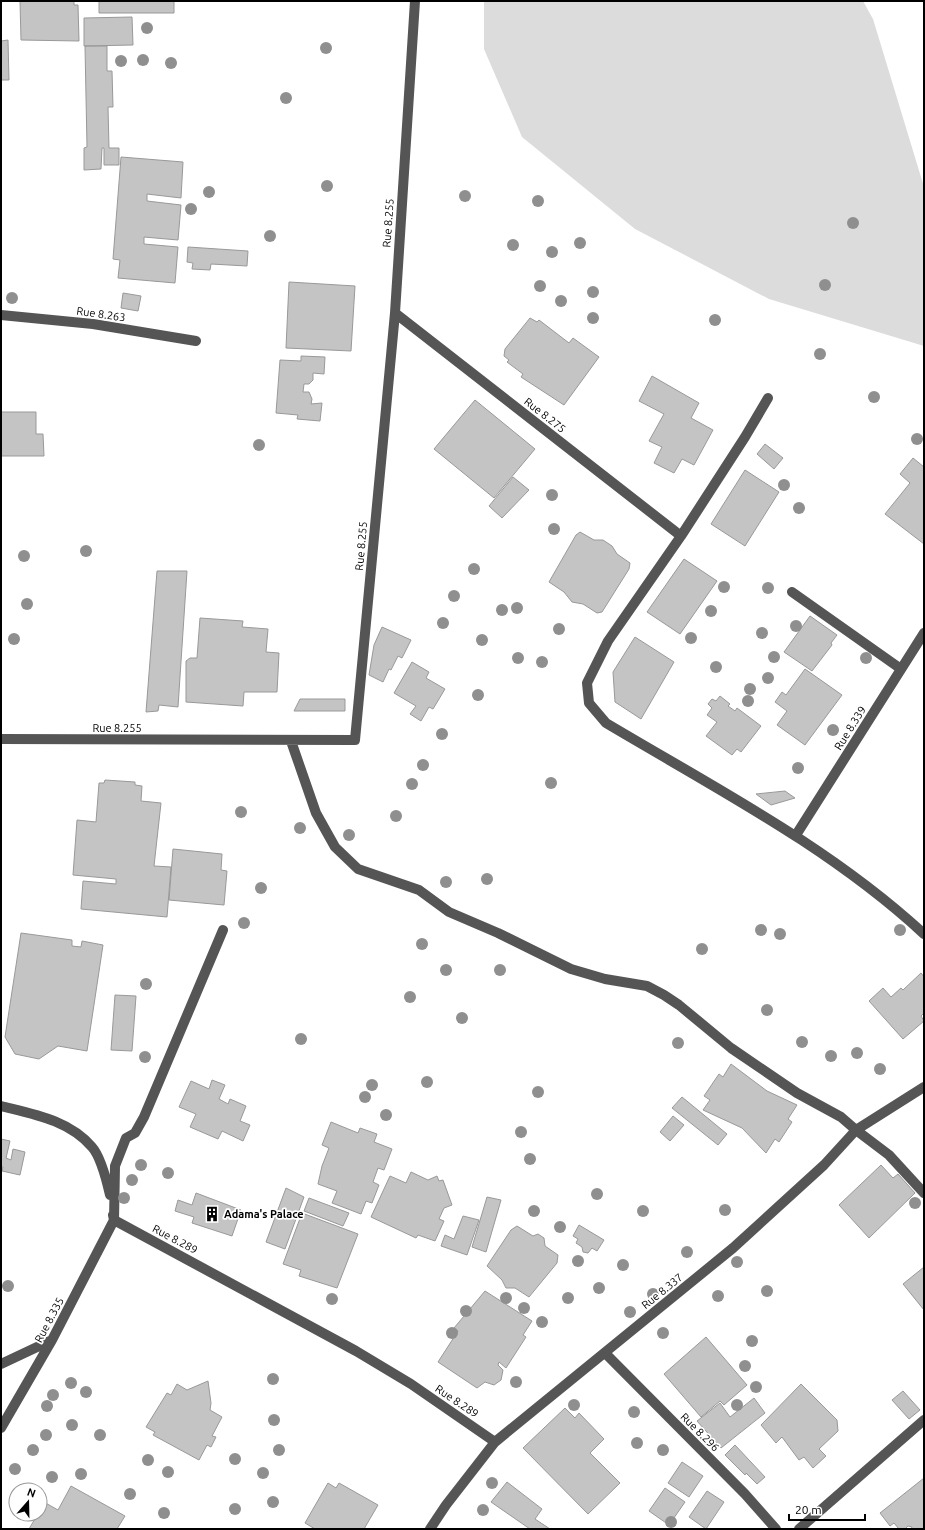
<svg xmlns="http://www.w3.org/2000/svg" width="925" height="1530" font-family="Ubuntu,sans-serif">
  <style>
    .green { fill: #dcdcdc }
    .building { fill: #c4c4c4; stroke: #999 }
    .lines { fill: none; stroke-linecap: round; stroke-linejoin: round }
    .minor { stroke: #555; stroke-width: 10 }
    .tree { fill: #8f8f8f }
    .labels { text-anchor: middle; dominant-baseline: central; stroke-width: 3.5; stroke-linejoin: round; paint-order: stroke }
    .street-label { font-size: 11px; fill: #000; stroke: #fff }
    .poi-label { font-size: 11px; font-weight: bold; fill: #000; stroke: #fff; text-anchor: start }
  </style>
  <rect width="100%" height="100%" fill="#fff"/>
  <!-- green -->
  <path class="green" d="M484 1H863L873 19 924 187V346L769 299 635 229 522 137 484 49Z"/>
  <!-- building -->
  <path class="building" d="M20 1H74V5H78L79 41 21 40Z
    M99 1H174V13H99Z
    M132 17 133 45 84 46V18Z
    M8 40 9 80H1V41Z
    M85 46H107V71H112L113 107H108L109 148H119V165H104V148H102L101 169 84 170V148L87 147Z
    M121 157 183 162 181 198 147 194V201L181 205 178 240 144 237V244L178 247 175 283 118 278 120 260 113 259Z
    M188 247 248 251 247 266 211 264 210 270 192 269 193 263 187 262Z
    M289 282 355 286 351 351 286 348Z
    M123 293 141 296 138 311 121 308Z
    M530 318 537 322 539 320 569 343 573 338 599 357 564 405 521 377 523 374 507 362 509 360 504 356 505 349Z
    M301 356 325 357 324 374 313 373V380L309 384H304L303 392H309L312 399 311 404 322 403 320 421 297 419 298 415 276 413 280 360 301 361Z
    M652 376 699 403 691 418 713 430 694 465 682 459 674 473 654 463 662 447 649 441 664 414 639 401Z
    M475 400 535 449 494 498 434 449Z
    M1 412H36V434H43L44 456H1Z
    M765 444 783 458 774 469 757 454Z
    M913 458 924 467V544L885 514 910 483 900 474Z
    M745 470 779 492 745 546 711 524Z
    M513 477 529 490 502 518 489 506Z
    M580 532 594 540H603L612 546 617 554 630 563 629 569 602 612 597 613 583 604 572 602 564 592 549 582 576 535Z
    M684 559 717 581 680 634 647 612Z
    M157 571H187L178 707 159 705 158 711 146 712Z
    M810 616 837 635 831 643 832 645 812 671 784 652Z
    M200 618 243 621 242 627 268 629 266 652 279 653 277 692H244L243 706 186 702V661L190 658H197Z
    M382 627 411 640 402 658 398 656 391 670 389 669 383 682 369 675 374 645Z
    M635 637 674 662 641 719 615 702 613 672Z
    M412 662 429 672 426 678 445 689 433 709 429 707 421 721 410 714 416 706 394 693Z
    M805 669 842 695 805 745 777 725 787 711 775 702 782 692 786 695Z
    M720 696 730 704 728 706 735 711 737 708 761 726 741 752 737 749 732 755 706 736 717 722 707 715 712 708 708 704 712 699 716 701Z
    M300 699H345V711H294Z
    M105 780 135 782V785L142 786 141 801 161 803 154 866 171 867 167 917 81 909 83 881 116 884V879L73 875 77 820 96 822 99 783H104Z
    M785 791 795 798 771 805 756 794Z
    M173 849 222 854 221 870 227 871 224 905 169 900Z
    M21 933 72 940V946L81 947 82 941 103 945 87 1051 58 1046 39 1059 15 1054 5 1037Z
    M921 973 924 977V1013L921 1016 924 1021 903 1039 869 1001 883 988 891 997 901 988 903 990Z
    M115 995 136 996 132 1051 111 1050Z
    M731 1064 767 1091 797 1105 788 1119 792 1122 779 1142 775 1139 766 1153 742 1128 703 1110 710 1100 704 1096 719 1074 723 1077Z
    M212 1080 225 1085 219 1099 228 1104 230 1099 246 1106 240 1121 250 1125 243 1141 222 1131 218 1139 190 1127 196 1114 179 1107 191 1081 209 1089Z
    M682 1097 727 1134 718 1145 672 1108Z
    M673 1116 684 1125 670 1141 660 1132Z
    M331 1122 358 1133 360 1128 377 1134 374 1142 392 1149 384 1170 378 1168 373 1182 379 1185 372 1203 366 1201 361 1214 332 1203 337 1191 318 1184 322 1166 329 1148 322 1145Z
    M1 1139 10 1141 6 1158 11 1160 13 1149 25 1152 20 1175 2 1171 3 1167H1Z
    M881 1165 893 1178 898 1174 915 1193 869 1238 839 1205Z
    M411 1172 428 1180 437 1176 439 1181 443 1180 452 1205 444 1208 439 1219 444 1221 435 1241 418 1235 416 1238 371 1217 390 1176 406 1183Z
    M286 1188 304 1197 285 1249 266 1242Z
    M196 1193 241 1210 232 1236 192 1223 194 1217 175 1211 178 1200 192 1205Z
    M487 1197 501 1200 486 1252 472 1247Z
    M309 1198 349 1213 343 1226 304 1211Z
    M302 1213 358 1234 337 1288 299 1276 301 1270 283 1264Z
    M463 1216 479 1220 467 1255 441 1246 445 1235 454 1239Z
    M579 1225 604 1240 597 1251 592 1248 588 1253 583 1252 582 1247 576 1243 578 1239 573 1236Z
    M517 1226 533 1236 538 1234 544 1238 545 1246 558 1255 557 1263 529 1297 515 1288H506L502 1280 487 1266 511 1230Z
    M924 1267V1310L903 1284Z
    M485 1291 532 1321 523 1335 526 1337 506 1368 499 1362 498 1365 503 1370 501 1380 494 1385 485 1382 477 1388 438 1362 458 1331 454 1328Z
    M706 1337 747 1385 724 1405 720 1401 701 1417 664 1374Z
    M208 1381 211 1403 210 1410 222 1417 212 1436 216 1437 211 1447 207 1445 199 1460 153 1435 155 1432 146 1427 167 1393 171 1395 177 1384 187 1390Z
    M801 1384 837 1420 838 1431 819 1449 826 1456 813 1468 804 1457 799 1460 782 1437 776 1443 761 1425Z
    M903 1391 920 1410 909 1419 892 1400Z
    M754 1398 765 1413 721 1448 697 1421 720 1403 730 1417Z
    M565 1408 575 1418 579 1413 604 1439 590 1453 620 1483 588 1514 523 1448Z
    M735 1445 765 1477 757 1484 746 1473 745 1475 725 1455Z
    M682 1462 703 1476 689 1497 668 1483Z
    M924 1478V1529H911L912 1527 908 1526 905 1529H899L894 1523 890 1526 880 1513Z
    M507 1482 542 1509 535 1519 550 1529H530L491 1502Z
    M328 1483 336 1488 339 1483 378 1505 364 1529H315L305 1523Z
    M71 1486 125 1516 117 1529H29L36 1517 33 1516 34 1514H40V1504L42 1501 58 1510Z
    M665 1488 685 1502 669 1525 649 1511Z
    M707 1491 724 1502 706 1529 689 1517Z"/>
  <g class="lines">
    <!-- minor -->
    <path class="minor" d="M395 313 681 536
      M1 315 93 324 196 341
      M768 398 745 437 681 536 608 641 587 683 589 703 606 723C715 788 830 847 924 934
      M792 592 901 669
      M1 739 355 740 395 313 415 1
      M291 741 316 813 335 847 358 869 419 890 449 912 498 933 571 969 605 979 647 986 664 995 679 1005 731 1048 797 1093 841 1117 856 1130 889 1155 924 1193
      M796 835 924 633
      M223 930 144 1117 135 1133 126 1138 115 1166 114 1220 356 1351 411 1384 495 1442
      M1 1106C33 1114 69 1120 92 1147 101 1157 107 1182 110 1195
      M605 1353 745 1494 776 1529
      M1 1364 52 1340
      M1 1428 52 1340 114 1220 113 1215
      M430 1529 446 1505 495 1442 733 1248 824 1165 856 1130 924 1087
      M799 1529 924 1420"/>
  </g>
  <!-- trees -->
  <g class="tree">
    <circle cx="147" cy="28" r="6"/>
    <circle cx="326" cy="48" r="6"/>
    <circle cx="143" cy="60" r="6"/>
    <circle cx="121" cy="61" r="6"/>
    <circle cx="171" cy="63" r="6"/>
    <circle cx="286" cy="98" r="6"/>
    <circle cx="327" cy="186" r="6"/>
    <circle cx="209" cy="192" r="6"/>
    <circle cx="465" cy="196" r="6"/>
    <circle cx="538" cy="201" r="6"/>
    <circle cx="191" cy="209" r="6"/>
    <circle cx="853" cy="223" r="6"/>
    <circle cx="270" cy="236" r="6"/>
    <circle cx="580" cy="243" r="6"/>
    <circle cx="513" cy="245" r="6"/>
    <circle cx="552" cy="252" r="6"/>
    <circle cx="825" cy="285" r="6"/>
    <circle cx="540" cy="286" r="6"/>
    <circle cx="593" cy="292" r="6"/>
    <circle cx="12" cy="298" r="6"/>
    <circle cx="561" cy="301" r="6"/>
    <circle cx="593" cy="318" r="6"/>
    <circle cx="715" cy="320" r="6"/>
    <circle cx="820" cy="354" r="6"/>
    <circle cx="874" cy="397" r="6"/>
    <circle cx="917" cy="439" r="6"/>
    <circle cx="259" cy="445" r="6"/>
    <circle cx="784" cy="485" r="6"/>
    <circle cx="552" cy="495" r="6"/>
    <circle cx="799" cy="508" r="6"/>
    <circle cx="554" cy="529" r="6"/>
    <circle cx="86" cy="551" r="6"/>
    <circle cx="24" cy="556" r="6"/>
    <circle cx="474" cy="569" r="6"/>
    <circle cx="724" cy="587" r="6"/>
    <circle cx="768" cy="588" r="6"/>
    <circle cx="454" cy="596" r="6"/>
    <circle cx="27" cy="604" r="6"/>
    <circle cx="517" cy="608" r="6"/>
    <circle cx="502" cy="610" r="6"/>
    <circle cx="711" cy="611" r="6"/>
    <circle cx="443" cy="623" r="6"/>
    <circle cx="796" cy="626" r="6"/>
    <circle cx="559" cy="629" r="6"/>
    <circle cx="762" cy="633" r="6"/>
    <circle cx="691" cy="638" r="6"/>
    <circle cx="14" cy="639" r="6"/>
    <circle cx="482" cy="640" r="6"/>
    <circle cx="774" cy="657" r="6"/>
    <circle cx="518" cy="658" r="6"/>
    <circle cx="866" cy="658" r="6"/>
    <circle cx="542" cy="662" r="6"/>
    <circle cx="716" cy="667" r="6"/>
    <circle cx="768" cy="678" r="6"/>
    <circle cx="750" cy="689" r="6"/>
    <circle cx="478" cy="695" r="6"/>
    <circle cx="748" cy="701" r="6"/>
    <circle cx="833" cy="730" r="6"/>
    <circle cx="442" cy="734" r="6"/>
    <circle cx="423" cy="765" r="6"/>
    <circle cx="798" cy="768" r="6"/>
    <circle cx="551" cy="783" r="6"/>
    <circle cx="412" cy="784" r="6"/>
    <circle cx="241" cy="812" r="6"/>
    <circle cx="396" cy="816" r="6"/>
    <circle cx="300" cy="828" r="6"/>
    <circle cx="349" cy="835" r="6"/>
    <circle cx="487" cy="879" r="6"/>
    <circle cx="446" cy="882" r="6"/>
    <circle cx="261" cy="888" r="6"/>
    <circle cx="244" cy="923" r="6"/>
    <circle cx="761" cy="930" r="6"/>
    <circle cx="900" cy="930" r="6"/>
    <circle cx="780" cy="934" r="6"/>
    <circle cx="422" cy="944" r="6"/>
    <circle cx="702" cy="949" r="6"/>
    <circle cx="446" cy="970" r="6"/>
    <circle cx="500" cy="970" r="6"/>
    <circle cx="146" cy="984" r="6"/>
    <circle cx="410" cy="997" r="6"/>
    <circle cx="767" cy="1010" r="6"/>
    <circle cx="462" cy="1018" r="6"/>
    <circle cx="301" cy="1039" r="6"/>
    <circle cx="802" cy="1042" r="6"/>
    <circle cx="678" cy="1043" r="6"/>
    <circle cx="857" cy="1053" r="6"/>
    <circle cx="831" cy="1056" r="6"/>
    <circle cx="145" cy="1057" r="6"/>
    <circle cx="880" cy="1069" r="6"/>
    <circle cx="427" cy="1082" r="6"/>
    <circle cx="372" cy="1085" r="6"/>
    <circle cx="538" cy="1092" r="6"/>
    <circle cx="365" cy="1097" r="6"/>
    <circle cx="386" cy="1115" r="6"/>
    <circle cx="521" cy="1132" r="6"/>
    <circle cx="530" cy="1159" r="6"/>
    <circle cx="141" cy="1165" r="6"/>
    <circle cx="168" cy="1173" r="6"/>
    <circle cx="132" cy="1180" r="6"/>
    <circle cx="597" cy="1194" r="6"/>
    <circle cx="124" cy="1198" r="6"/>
    <circle cx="915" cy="1203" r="6"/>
    <circle cx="725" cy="1210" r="6"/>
    <circle cx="534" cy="1211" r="6"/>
    <circle cx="643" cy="1211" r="6"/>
    <circle cx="560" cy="1227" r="6"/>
    <circle cx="687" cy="1252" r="6"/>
    <circle cx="578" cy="1261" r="6"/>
    <circle cx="737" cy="1262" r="6"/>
    <circle cx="623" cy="1265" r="6"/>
    <circle cx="8" cy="1286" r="6"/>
    <circle cx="599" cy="1288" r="6"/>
    <circle cx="767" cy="1291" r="6"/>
    <circle cx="653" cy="1294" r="6"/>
    <circle cx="718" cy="1296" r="6"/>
    <circle cx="506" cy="1298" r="6"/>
    <circle cx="568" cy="1298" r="6"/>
    <circle cx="332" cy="1299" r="6"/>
    <circle cx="524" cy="1308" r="6"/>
    <circle cx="466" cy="1311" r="6"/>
    <circle cx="630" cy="1312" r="6"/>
    <circle cx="542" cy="1322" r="6"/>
    <circle cx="452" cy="1333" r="6"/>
    <circle cx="663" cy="1333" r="6"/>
    <circle cx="752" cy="1341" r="6"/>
    <circle cx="745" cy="1366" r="6"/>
    <circle cx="273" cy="1379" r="6"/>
    <circle cx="516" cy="1382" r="6"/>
    <circle cx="71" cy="1383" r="6"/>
    <circle cx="756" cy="1387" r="6"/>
    <circle cx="86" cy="1392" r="6"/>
    <circle cx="53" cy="1395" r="6"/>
    <circle cx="574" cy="1405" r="6"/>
    <circle cx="737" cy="1405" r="6"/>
    <circle cx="47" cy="1406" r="6"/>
    <circle cx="634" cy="1412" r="6"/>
    <circle cx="274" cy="1420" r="6"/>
    <circle cx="72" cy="1425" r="6"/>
    <circle cx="46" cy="1435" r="6"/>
    <circle cx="100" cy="1435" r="6"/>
    <circle cx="637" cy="1443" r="6"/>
    <circle cx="33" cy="1450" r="6"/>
    <circle cx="279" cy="1450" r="6"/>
    <circle cx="663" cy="1450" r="6"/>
    <circle cx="235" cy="1459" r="6"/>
    <circle cx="148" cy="1460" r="6"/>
    <circle cx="15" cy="1469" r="6"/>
    <circle cx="168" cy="1472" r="6"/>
    <circle cx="263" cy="1473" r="6"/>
    <circle cx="81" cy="1474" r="6"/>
    <circle cx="52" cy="1477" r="6"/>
    <circle cx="492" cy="1483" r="6"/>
    <circle cx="130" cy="1494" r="6"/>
    <circle cx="273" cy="1502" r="6"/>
    <circle cx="235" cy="1509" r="6"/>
    <circle cx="483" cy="1510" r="6"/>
    <circle cx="164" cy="1513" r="6"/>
    <circle cx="671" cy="1522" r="6"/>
  </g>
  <!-- icons -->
  <defs>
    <symbol id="building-bare" viewBox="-9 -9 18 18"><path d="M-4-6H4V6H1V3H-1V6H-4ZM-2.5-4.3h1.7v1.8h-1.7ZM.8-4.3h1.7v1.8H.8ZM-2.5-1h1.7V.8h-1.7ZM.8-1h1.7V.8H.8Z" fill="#000" stroke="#fff" stroke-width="2.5" paint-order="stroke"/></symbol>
  </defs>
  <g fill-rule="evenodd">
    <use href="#building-bare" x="201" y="1203" width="22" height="22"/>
  </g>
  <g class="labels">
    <!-- street labels -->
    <g class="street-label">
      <text transform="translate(388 223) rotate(-86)">Rue 8.255</text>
      <text transform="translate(101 314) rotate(8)">Rue 8.263</text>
      <text transform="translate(545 415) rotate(38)">Rue 8.275</text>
      <text transform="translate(361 546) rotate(-85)">Rue 8.255</text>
      <text x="117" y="728">Rue 8.255</text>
      <text transform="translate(850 728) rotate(-58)">Rue 8.339</text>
      <text transform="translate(175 1239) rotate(28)">Rue 8.289</text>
      <text transform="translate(662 1291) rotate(-39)">Rue 8.337</text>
      <text transform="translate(49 1320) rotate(-62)">Rue 8.335</text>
      <text transform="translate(457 1401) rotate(34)">Rue 8.289</text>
      <text transform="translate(700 1432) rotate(45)">Rue 8.296</text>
    </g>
    <!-- poi labels -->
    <g class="poi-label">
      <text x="224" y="1214">Adama's Palace</text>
    </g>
  </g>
  <!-- border -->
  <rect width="925" height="1530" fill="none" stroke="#000000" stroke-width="4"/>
  <!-- north arrow -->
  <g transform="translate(28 1502) rotate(20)"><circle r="19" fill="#ffffff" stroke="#999999"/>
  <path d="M0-3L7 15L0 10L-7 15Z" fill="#000000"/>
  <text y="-6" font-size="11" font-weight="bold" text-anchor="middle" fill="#000000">N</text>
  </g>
  <!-- scale -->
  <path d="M789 1514v6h76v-6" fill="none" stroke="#000000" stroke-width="2"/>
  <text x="795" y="1514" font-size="12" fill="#000000" stroke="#ffffff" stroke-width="3" paint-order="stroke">20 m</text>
</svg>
